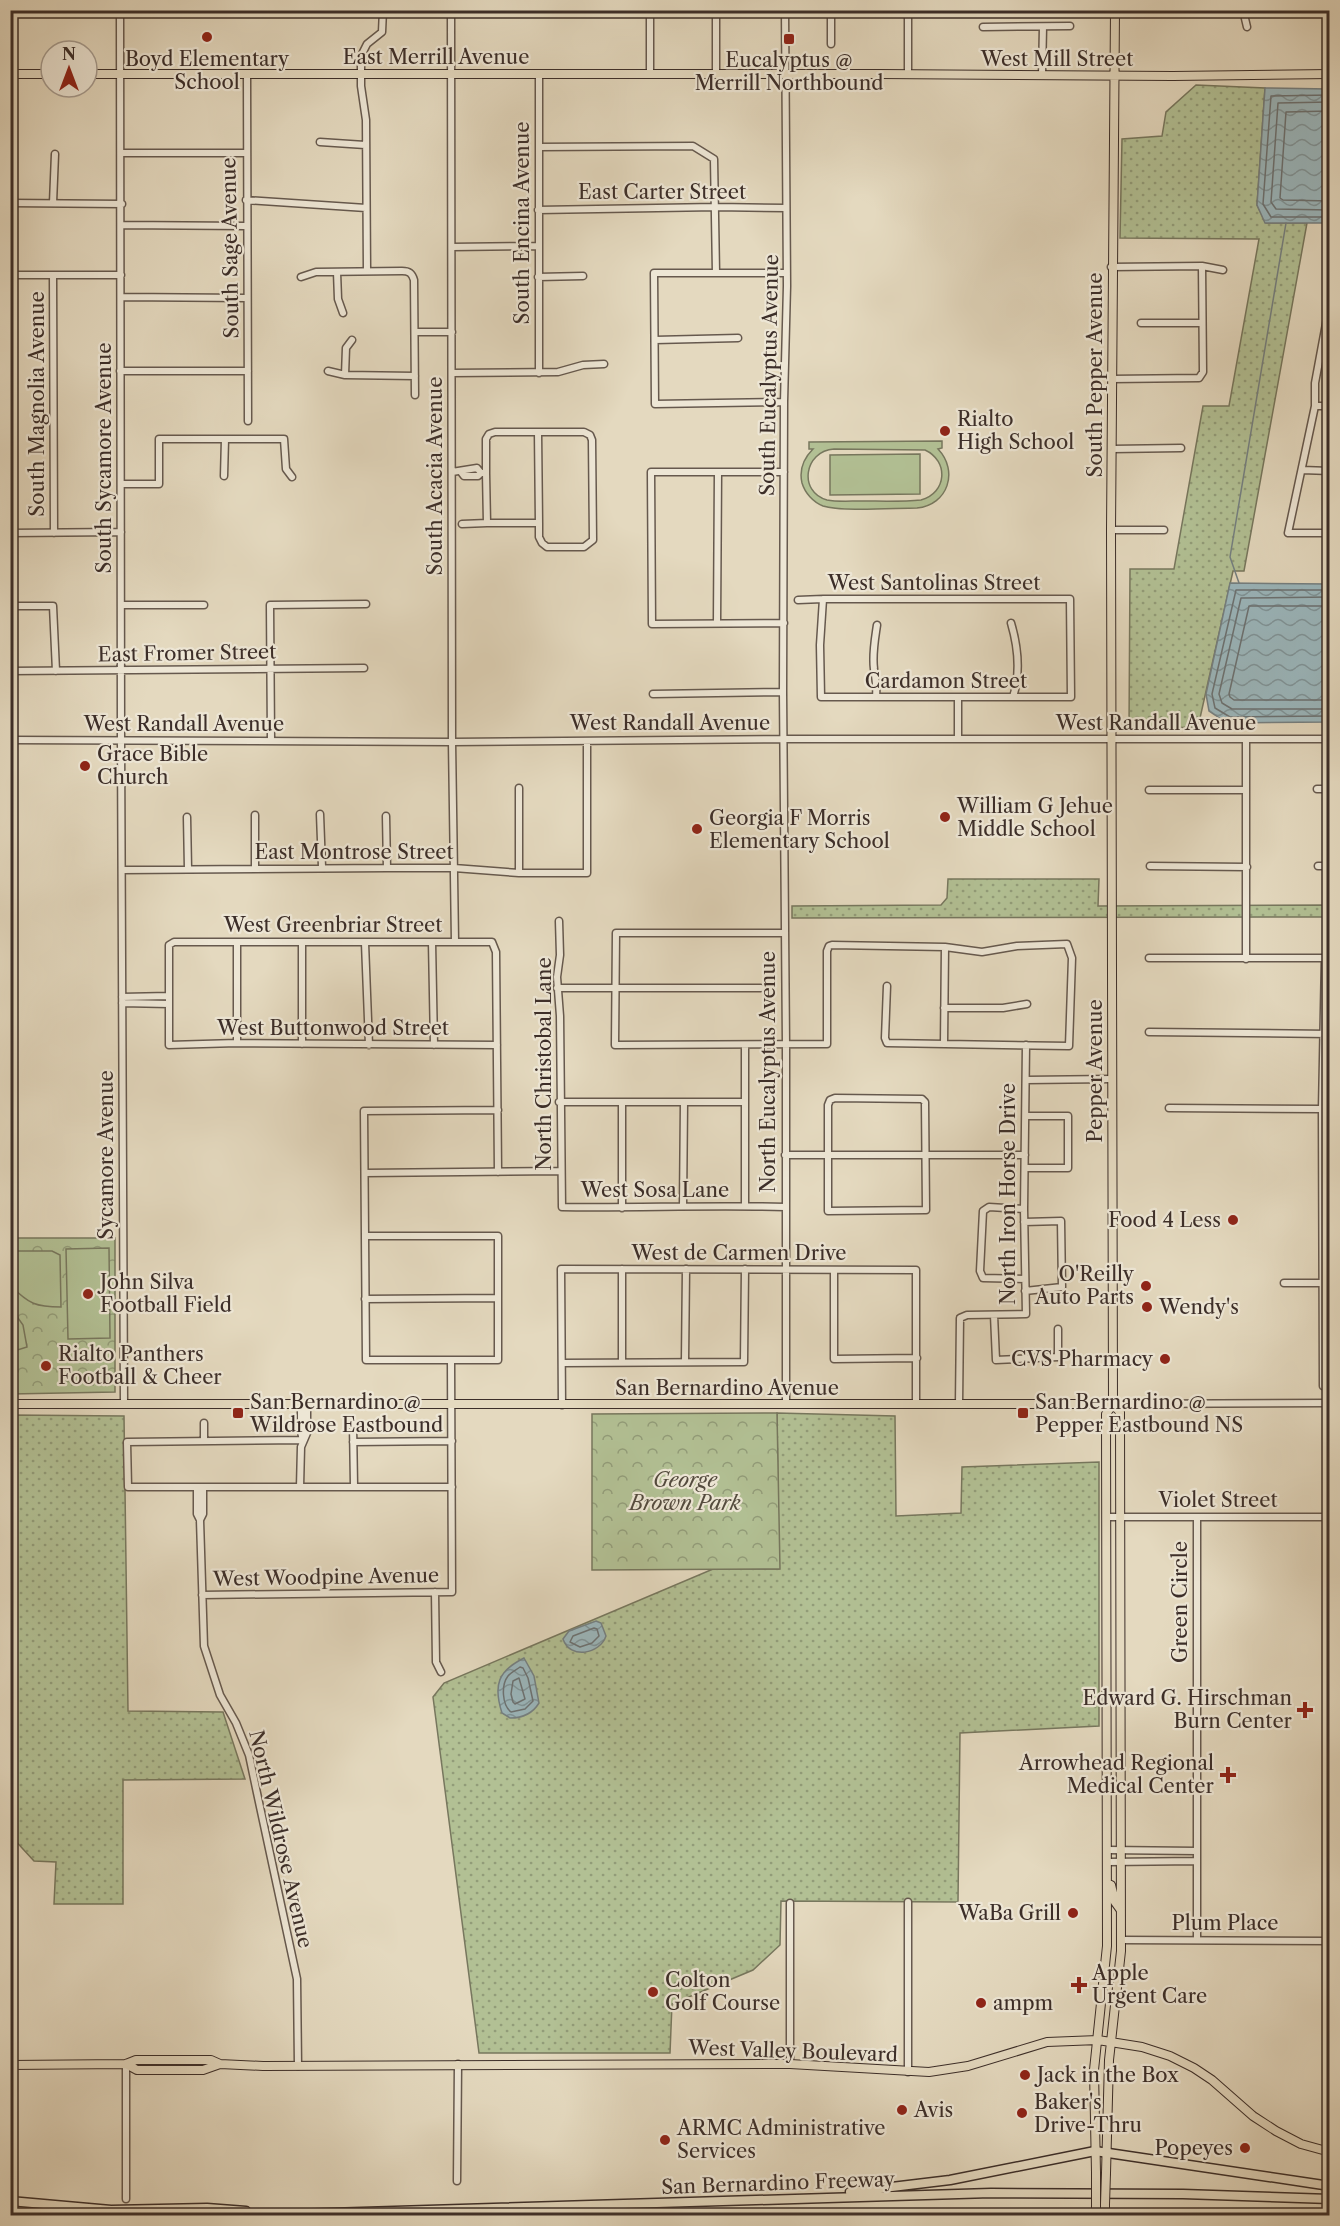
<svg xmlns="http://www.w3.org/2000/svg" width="1340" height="2226" font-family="'Libre Caslon Text',serif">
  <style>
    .grass { fill: url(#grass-dots); stroke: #77775e; stroke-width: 1.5 }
    .park { fill: url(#park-crowns); stroke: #77775e; stroke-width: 1.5 }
    .garden { fill: #b2c094; stroke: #77775e; stroke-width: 1.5; fill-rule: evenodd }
    .water { fill: url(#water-waves); stroke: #758082; stroke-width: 1.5 }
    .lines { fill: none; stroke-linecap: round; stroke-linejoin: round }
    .shore { stroke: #6c7273; stroke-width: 1.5 }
    .stream { stroke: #758082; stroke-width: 1.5 }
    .minor-casing { stroke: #66594e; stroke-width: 9 }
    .major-casing { stroke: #3c2e29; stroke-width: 10 }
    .highway-casing { stroke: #3c2e29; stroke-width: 11 }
    .minor { stroke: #ede6d5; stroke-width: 6 }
    .major { stroke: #e4d9bf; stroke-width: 8 }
    .highway { stroke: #e4d9bf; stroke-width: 8 }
    .major-bridge-casing { stroke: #3c2e29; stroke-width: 10; stroke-linecap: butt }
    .major-bridge { stroke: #e4d9bf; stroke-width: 8 }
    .poi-dot { fill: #8f2418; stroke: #ede6d5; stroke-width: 2 }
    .labels { text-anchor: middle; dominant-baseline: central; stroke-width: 4.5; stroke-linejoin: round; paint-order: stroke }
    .street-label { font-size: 20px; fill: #3c2e29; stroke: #ede6d5 }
    .poi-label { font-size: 20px; fill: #3c2e29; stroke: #ede6d5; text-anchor: start }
    .park-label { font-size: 20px; font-style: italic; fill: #544b3e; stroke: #ede6d5 }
  </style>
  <defs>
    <pattern id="grass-dots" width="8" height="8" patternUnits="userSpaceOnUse" patternTransform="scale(1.5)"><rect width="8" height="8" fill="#b2c094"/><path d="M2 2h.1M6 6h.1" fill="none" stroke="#929c79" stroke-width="1.8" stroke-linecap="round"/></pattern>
    <pattern id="park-crowns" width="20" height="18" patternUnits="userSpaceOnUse" patternTransform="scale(1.5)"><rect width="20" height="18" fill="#b2c094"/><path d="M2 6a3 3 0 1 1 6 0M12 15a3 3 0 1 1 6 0" fill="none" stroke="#929c79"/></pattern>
    <pattern id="water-waves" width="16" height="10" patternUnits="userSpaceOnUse" patternTransform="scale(1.5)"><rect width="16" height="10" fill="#9bb7bd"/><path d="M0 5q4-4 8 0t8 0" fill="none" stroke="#80959a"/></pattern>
  </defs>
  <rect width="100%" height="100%" fill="#e4d9bf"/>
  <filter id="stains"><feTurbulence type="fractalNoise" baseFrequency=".00333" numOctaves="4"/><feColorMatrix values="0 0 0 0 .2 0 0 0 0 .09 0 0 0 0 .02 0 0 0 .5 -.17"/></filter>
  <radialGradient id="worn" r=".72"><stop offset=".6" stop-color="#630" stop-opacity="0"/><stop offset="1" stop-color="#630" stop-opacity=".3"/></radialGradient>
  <!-- grass -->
  <path class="grass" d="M1196 85 1265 88 1257 205 1266 223H1307L1244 571H1233L1198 727 1129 729 1130 569H1174L1203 406H1229L1259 239 1120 238 1122 139 1162 136 1166 112Z
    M948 879H1099L1098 906 1330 905 1329 917 792 918V906L941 905 947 898Z
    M777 1413 895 1416 896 1516 961 1513 962 1467 1099 1462V1726L960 1733 958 1902 781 1901 780 1945 753 1970 672 2004 670 2053H479L433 1697 444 1683 713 1569H779Z
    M11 1415 124 1416 128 1711 223 1712 245 1779 123 1780V1904H54L56 1862 34 1861 11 1836Z"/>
  <!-- park -->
  <path class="park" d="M10 1238H115V1392L11 1394Z
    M777 1413 780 1569 592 1570V1414Z"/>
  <!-- garden -->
  <path class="garden" d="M942 441V448L938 449C959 471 948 505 917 508 895 508 842 512 823 506 813 502 805 493 802 483 799 470 804 458 813 449H809V442ZM834 449 925 450C949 461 947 493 921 500 901 502 880 501 860 501 850 501 837 502 827 500 798 492 804 451 834 449Z
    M920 454V494L830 495V455Z
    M109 1248 110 1338 68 1339 66 1249Z
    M10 1251H52L60 1255 61 1307C36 1307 29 1304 11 1286Z
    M11 1308 23 1325 27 1347 11 1352Z"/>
  <!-- water -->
  <path class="water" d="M1265 88 1329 89V223H1265L1257 205Z
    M1230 583 1329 584V722L1227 723 1209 711 1206 694Z
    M596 1621 601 1623 606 1636C600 1654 570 1660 563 1639L569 1631Z
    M524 1658 534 1676 539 1703C533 1713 522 1718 510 1718L502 1713C493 1685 498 1671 524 1658Z"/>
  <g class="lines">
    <!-- shore -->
    <path class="shore" d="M1330 95 1271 96 1263 204 1271 217H1330
      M1330 102 1278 103 1271 202 1276 209 1330 210
      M1330 111 1286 112 1280 198 1283 200 1330 201
      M1330 590H1236L1212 694 1215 708 1230 717 1330 716
      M1330 597 1241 598 1219 694 1222 703 1232 709H1330
      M1330 606H1249L1229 694 1230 697 1234 700H1330
      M594 1628 597 1629 599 1636 592 1643 580 1647 570 1642 573 1636Z
      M520 1667 523 1668 528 1678 533 1701 525 1709 511 1712C502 1705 501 1685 508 1676 511 1672 516 1670 520 1667Z
      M519 1678 525 1699 515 1704 513 1702 511 1694 513 1681Z"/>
    <!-- stream -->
    <path class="stream" d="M1239 583 1230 557 1286 223"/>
    <defs>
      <path id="minor" d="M120 10 121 740 124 1404
        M451 10 452 742 455 941
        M785 10 787 286 784 402 783 692 786 1045V1404
        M831 10V44
        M908 10V74
        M1243 10 1247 27
        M983 27 1070 26
        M247 74 248 421
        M539 74V373
        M650 74V10
        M716 74V10
        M1042 75 1043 27
        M320 142 365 145
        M539 147 693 146 714 159 716 273
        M121 153H246
        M246 200 366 208
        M10 203 122 204
        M53 203 55 154
        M538 210 716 207 786 208
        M122 225 246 226
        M452 247 538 246
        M1111 267 1202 266 1223 270
        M367 271 366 120 361 86V56L367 44 382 32 383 10
        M337 272 338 299 343 313
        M10 275H121
        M53 275 54 533
        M301 277 316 272 402 271C409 271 412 273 414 280L415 395
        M538 277 583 276
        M121 297 247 298
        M1330 302 1315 383V406L1288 533H1330
        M1141 323H1202
        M415 332H452
        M655 340 738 338
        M120 371H248
        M328 371 345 375 415 376
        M452 373 558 372 583 365 604 364
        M345 375 346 348 352 340
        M1111 379 1199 378 1203 372 1202 266
        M784 402 655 404 654 273H787
        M1315 406H1330
        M538 432 539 523
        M1112 449 1181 448
        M1302 470 1330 471
        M452 472 477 468 481 473H486L487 523H539V537L542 543 547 547H584L593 540 592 440 590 435 584 432H495L489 434 486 439V473
        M461 472 464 476H478L481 473
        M224 476 225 439
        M121 484H159V439H284L286 469 292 477
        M462 524 487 523
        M1111 530H1164
        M10 533 121 532
        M798 600 823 599H1070L1071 697H821L820 645 823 599
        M121 605H204
        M10 606H53L56 671
        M717 623 718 472
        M784 623 652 624 651 472H784
        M1011 623C1018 647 1021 672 1013 697
        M10 671 364 668
        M653 694 783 692
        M876 697C877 686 876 680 874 669 872 654 875 639 877 625
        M958 698V739
        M10 740 452 742 784 739H1330
        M271 740 270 605 366 604
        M1246 740V959
        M519 788V873
        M1317 789H1330
        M1149 790H1246
        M320 814 322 867
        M386 816 387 868
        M187 817 188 869
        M1150 866 1247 867
        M1318 866H1330
        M255 868V815
        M122 870 387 868H454L519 873H587V741
        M559 921 560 955 557 977 560 1016 562 1207C636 1208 711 1205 785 1207
        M784 933H616L615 1045 827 1044V951L829 946 832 945 945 947 982 952 1017 946 1067 944 1072 958 1069 1046 887 1043 885 1038 887 986
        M237 942V1043
        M302 942V1044
        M432 942 434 1045
        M365 943 369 1045
        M1149 958H1325L1322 1109 1323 1386
        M557 988H761
        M122 997 169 996
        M122 1003 169 1004
        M944 1008H1003L1027 1004
        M1149 1032 1330 1034
        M944 1044 945 947
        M497 1045 237 1043 169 1045V945L174 942H492L496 952C497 1025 497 1099 498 1172
        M745 1045V1206
        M1026 1080 1112 1079
        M835 1098 922 1099 925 1102 926 1210 828 1211V1105L830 1100Z
        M559 1102H745
        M622 1102V1208
        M1169 1108 1322 1109
        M785 1155H1025
        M1025 1168H1068V1116H1026
        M365 1173 561 1171
        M683 1206 684 1102
        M1024 1209 989 1207 983 1211 980 1271 983 1278 1025 1279
        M1024 1222 1061 1221 1062 1287 1025 1291
        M365 1236H498V1360H366L364 1111 498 1110
        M622 1269V1362
        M834 1270V1359L917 1358
        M1284 1283H1323
        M365 1299 498 1298
        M994 1315 996 1360 1058 1357V1329
        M685 1362 686 1269
        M562 1363 744 1362 745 1269
        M301 1404V1432L303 1440
        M307 1404V1433L301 1447 300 1487H452
        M959 1404 960 1318 967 1315 1026 1314 1024 1209 1026 1045
        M1113 1404 1330 1403
        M562 1405 561 1269 916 1270V1404
        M204 1423V1441
        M353 1425 354 1486
        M353 1442 452 1441
        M300 1487H128L127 1442 303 1440
        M197 1488V1514L200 1520 203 1514V1488
        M1107 1517H1330
        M1197 1517V1940
        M200 1520 204 1646 220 1695 236 1723 249 1755 257 1793 297 1979 298 2066
        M435 1592 436 1662 441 1672
        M202 1595 452 1592 451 1360
        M1108 1850 1197 1851
        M1108 1862 1197 1861
        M908 1902V2072
        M790 1903V2064
        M1121 1940 1330 1941
        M126 2064V2199
        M457 2181 458 2064"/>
      <path id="major" d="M10 74H51
        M87 74H880L1173 76 1330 74
        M10 1404H1113
        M1108 1884 1111 1885 1115 1902 1120 1909
        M126 2064 137 2070H203L220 2064
        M10 2065 126 2064 136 2060H211L220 2064 263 2066 790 2064 929 2072 968 2066 1047 2042 1098 2040 1142 2047 1170 2056 1194 2068 1212 2080 1253 2116 1276 2131 1301 2144 1330 2152
        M1096 2173 1094 2070 1107 1946 1106 1414 1113 1404 1111 530 1115 10
        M1106 2173 1109 2060 1121 1951 1120 1412 1113 1404
        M1105 2204V2216
        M1096 2216V2204"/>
      <path id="highway" d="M850 2192 950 2180 1095 2151 1330 2186
        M10 2201 111 2210 207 2208 246 2211
        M10 2215 12 2216
        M227 2216 991 2193 1183 2194 1330 2199"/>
    </defs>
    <!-- minor casing -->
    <use href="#minor" class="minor-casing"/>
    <!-- major casing -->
    <use href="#major" class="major-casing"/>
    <!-- highway casing -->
    <use href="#highway" class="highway-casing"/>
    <!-- minor -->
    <use href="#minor" class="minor"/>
    <!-- major -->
    <use href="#major" class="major"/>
    <!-- highway -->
    <use href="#highway" class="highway"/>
    <defs>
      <path id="major-bridge" d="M1096 2204V2173
        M1105 2204 1106 2173"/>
    </defs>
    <!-- major-bridge casing -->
    <use href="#major-bridge" class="major-bridge-casing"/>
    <!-- major-bridge -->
    <use href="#major-bridge" class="major-bridge"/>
  </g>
  <!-- markers -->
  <g class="poi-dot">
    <circle cx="207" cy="37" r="6"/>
    <rect x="783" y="33" width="12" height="12" rx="3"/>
    <circle cx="945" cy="431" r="6"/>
    <circle cx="85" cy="766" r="6"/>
    <circle cx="945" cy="817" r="6"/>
    <circle cx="697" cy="829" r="6"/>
    <circle cx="1233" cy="1220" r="6"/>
    <circle cx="1146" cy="1286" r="6"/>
    <circle cx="88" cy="1294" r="6"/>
    <circle cx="1147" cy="1307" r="6"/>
    <circle cx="1165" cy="1359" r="6"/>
    <circle cx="46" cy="1366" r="6"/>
    <rect x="232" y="1407" width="12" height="12" rx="3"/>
    <rect x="1017" y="1407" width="12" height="12" rx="3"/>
    <path d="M1302 1701h6v6h6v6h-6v6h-6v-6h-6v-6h6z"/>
    <path d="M1225 1766h6v6h6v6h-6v6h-6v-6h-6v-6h6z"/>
    <circle cx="1073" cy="1913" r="6"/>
    <path d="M1076 1976h6v6h6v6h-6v6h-6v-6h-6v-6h6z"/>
    <circle cx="653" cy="1992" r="6"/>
    <circle cx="981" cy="2003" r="6"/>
    <circle cx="1025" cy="2075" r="6"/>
    <circle cx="902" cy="2110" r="6"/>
    <circle cx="1022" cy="2113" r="6"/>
    <circle cx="665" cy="2140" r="6"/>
    <circle cx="1245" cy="2148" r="6"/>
  </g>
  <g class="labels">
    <!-- street labels -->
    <g class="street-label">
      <text x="436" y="57">East Merrill Avenue</text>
      <text x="1057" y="59">West Mill Street</text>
      <text x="662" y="192">East Carter Street</text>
      <text transform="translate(522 223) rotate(-90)">South Encina Avenue</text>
      <text transform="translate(230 248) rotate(-91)">South Sage Avenue</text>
      <text transform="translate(769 375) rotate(-89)">South Eucalyptus Avenue</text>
      <text transform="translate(1095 375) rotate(-90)">South Pepper Avenue</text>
      <text transform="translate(37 404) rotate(-90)">South Magnolia Avenue</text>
      <text transform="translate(104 458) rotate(-90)">South Sycamore Avenue</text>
      <text transform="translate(435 476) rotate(-90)">South Acacia Avenue</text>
      <text x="934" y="583">West Santolinas Street</text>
      <text transform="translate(187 653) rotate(-1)">East Fromer Street</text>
      <text x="946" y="681">Cardamon Street</text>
      <text x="670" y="723">West Randall Avenue</text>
      <text x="1156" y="723">West Randall Avenue</text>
      <text x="184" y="724">West Randall Avenue</text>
      <text x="354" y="852">East Montrose Street</text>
      <text x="333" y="925">West Greenbriar Street</text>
      <text x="333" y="1028">West Buttonwood Street</text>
      <text transform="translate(544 1064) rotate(-90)">North Christobal Lane</text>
      <text transform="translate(1095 1071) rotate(-90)">Pepper Avenue</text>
      <text transform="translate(768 1072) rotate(-90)">North Eucalyptus Avenue</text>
      <text transform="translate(106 1155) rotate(-90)">Sycamore Avenue</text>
      <text x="655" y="1190">West Sosa Lane</text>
      <text transform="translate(1008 1194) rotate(-90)">North Iron Horse Drive</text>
      <text x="739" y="1253">West de Carmen Drive</text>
      <text x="727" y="1388">San Bernardino Avenue</text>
      <text x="1218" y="1500">Violet Street</text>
      <text transform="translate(326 1577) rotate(-1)">West Woodpine Avenue</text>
      <text transform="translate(1180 1602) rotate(-90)">Green Circle</text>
      <text transform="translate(281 1839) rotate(77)">North Wildrose Avenue</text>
      <text x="1225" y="1923">Plum Place</text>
      <text transform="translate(793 2051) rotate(2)">West Valley Boulevard</text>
      <text transform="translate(778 2183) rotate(-2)">San Bernardino Freeway</text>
    </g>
    <!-- poi labels -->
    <g class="poi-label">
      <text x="207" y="59" text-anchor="middle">Boyd Elementary<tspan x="207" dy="23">School</tspan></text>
      <text x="789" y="60" text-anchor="middle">Eucalyptus @<tspan x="789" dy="23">Merrill Northbound</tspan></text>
      <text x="957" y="419">Rialto<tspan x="957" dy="23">High School</tspan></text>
      <text x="97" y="754">Grace Bible<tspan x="97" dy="23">Church</tspan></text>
      <text x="957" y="806">William G Jehue<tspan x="957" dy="23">Middle School</tspan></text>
      <text x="709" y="818">Georgia F Morris<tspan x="709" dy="23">Elementary School</tspan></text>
      <text x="1221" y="1220" text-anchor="end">Food 4 Less</text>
      <text x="1134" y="1274" text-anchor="end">O'Reilly<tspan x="1134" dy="23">Auto Parts</tspan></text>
      <text x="100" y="1282">John Silva<tspan x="100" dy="23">Football Field</tspan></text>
      <text x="1159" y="1307">Wendy's</text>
      <text x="58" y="1354">Rialto Panthers<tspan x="58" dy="23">Football &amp; Cheer</tspan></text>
      <text x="1153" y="1359" text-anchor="end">CVS Pharmacy</text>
      <text x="250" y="1402">San Bernardino @<tspan x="250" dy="23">Wildrose Eastbound</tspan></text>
      <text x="1035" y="1402">San Bernardino @<tspan x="1035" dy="23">Pepper Eastbound NS</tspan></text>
      <text x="1292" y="1698" text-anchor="end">Edward G. Hirschman<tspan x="1292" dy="23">Burn Center</tspan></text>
      <text x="1214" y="1763" text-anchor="end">Arrowhead Regional<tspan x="1214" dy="23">Medical Center</tspan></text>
      <text x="1061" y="1913" text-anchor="end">WaBa Grill</text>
      <text x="1092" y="1973">Apple<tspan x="1092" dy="23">Urgent Care</tspan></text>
      <text x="665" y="1980">Colton<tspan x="665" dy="23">Golf Course</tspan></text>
      <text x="993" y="2003">ampm</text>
      <text x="1037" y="2075">Jack in the Box</text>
      <text x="1034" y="2102">Baker's<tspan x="1034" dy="23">Drive-Thru</tspan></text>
      <text x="914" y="2110">Avis</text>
      <text x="677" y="2128">ARMC Administrative<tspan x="677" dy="23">Services</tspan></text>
      <text x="1233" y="2148" text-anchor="end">Popeyes</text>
    </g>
    <!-- park labels -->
    <g class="park-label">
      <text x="685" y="1480">George<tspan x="685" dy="23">Brown Park</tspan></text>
    </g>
  </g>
  <!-- margin -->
  <rect width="1340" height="2226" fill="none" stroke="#e4d9bf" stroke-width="36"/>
  <rect x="12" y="12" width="1316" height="2202" fill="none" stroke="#3c2e29" stroke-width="3"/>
  <rect x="18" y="18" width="1304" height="2190" fill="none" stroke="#3c2e29" stroke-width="1.5"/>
  <!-- north arrow -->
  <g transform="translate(69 69)"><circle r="28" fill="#ede6d5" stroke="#a69c90" stroke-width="1.5"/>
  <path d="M0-4.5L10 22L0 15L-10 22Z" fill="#8f2418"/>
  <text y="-9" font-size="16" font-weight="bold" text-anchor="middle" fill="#3c2e29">N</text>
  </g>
  <rect width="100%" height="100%" filter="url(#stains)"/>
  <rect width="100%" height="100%" fill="url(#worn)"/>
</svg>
